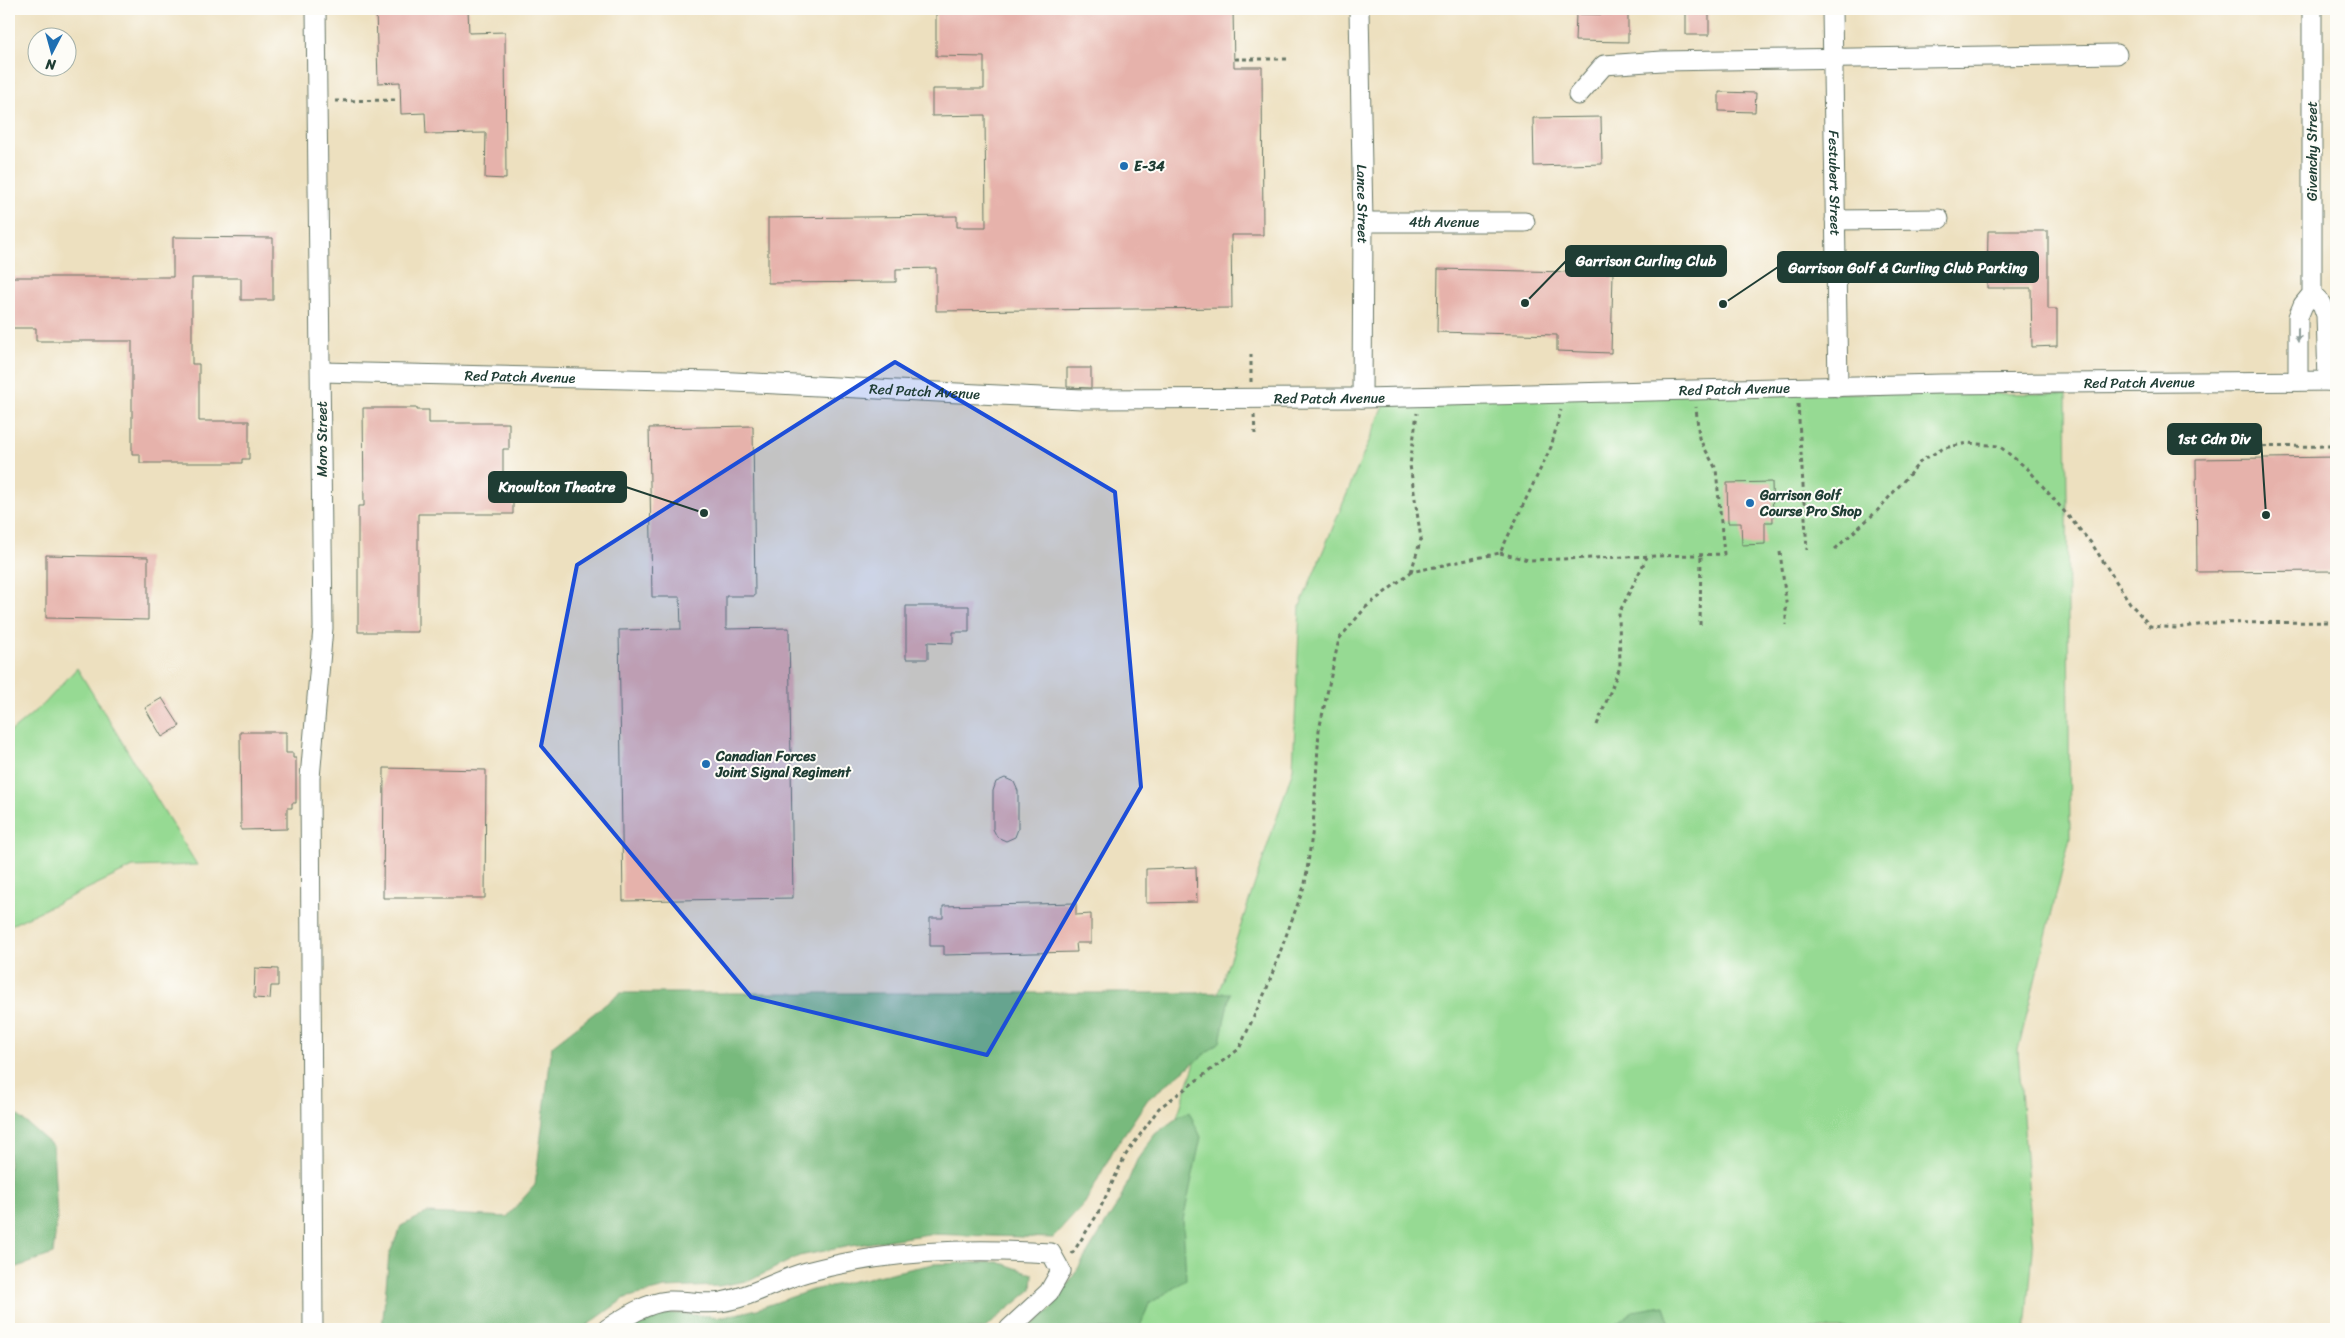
<svg xmlns="http://www.w3.org/2000/svg" width="2345" height="1338" font-family="Sriracha,sans-serif">
  <style>
    .green { fill: #96da93; stroke: #5a8c64 }
    .forest { fill: #78ba7d; stroke: #4c7c58 }
    .building { fill: #e6b2ab }
    .lines { fill: none; stroke-linecap: round; stroke-linejoin: round }
    .minor-casing { stroke: #677665; stroke-width: 21 }
    .path { stroke: #677665; stroke-width: 3; stroke-dasharray: 4 4; stroke-linecap: butt }
    .minor { stroke: #fff; stroke-width: 19 }
    .oneway { fill: #8f9e9a }
    .marked { fill: #1d4ed8; fill-opacity: 0.2; stroke: #1d4ed8; stroke-width: 4; stroke-linejoin: round }
    .poi-dot { fill: #1f6fb2; stroke: #fdfcf7; stroke-width: 2 }
    .labels { text-anchor: middle; dominant-baseline: central; stroke-width: 4; stroke-linejoin: round; paint-order: stroke }
    .street-label { font-size: 14px; fill: #1f3d34; stroke: #fdfcf7 }
    .poi-label { font-size: 14px; font-weight: bold; fill: #1f3d34; stroke: #fdfcf7; text-anchor: start }
    .leader { fill: none; stroke: #1f3d34; stroke-width: 2 }
    .callout-dot { fill: #1f3d34; stroke: #fdfcf7; stroke-width: 2 }
    .callout { fill: #1f3d34; stroke: #1f3d34; stroke-width: 2 }
    .callout-label { font-size: 15px; text-anchor: middle; font-weight: bold; fill: #fff }
  </style>
  <rect width="100%" height="100%" fill="#fdfcf7"/>
  <filter id="ink" filterUnits="userSpaceOnUse"><feTurbulence type="fractalNoise" baseFrequency=".02" numOctaves="2"/><feDisplacementMap in="SourceGraphic" scale="10" xChannelSelector="R" yChannelSelector="G"/><feConvolveMatrix kernelMatrix="1 2 1 2 8 2 1 2 1" color-interpolation-filters="sRGB"/></filter>
  <filter id="wash" filterUnits="userSpaceOnUse"><feTurbulence type="fractalNoise" baseFrequency=".0096" numOctaves="4" result="noise"/><feDisplacementMap in="SourceGraphic" scale="20" xChannelSelector="R" yChannelSelector="G"/><feGaussianBlur stdDeviation="1.12" result="paint"/><feColorMatrix in="noise" values="0 0 0 0 0 0 0 0 0 0 0 0 0 0 0 0 0 1.4 0 .05"/><feComposite in="paint" operator="in"/></filter>
  <g filter="url(#wash)">
    <rect width="100%" height="100%" fill="#ede0bf"/>
    <!-- green -->
    <path class="green" d="M1390 391 2066 394 2070 838 2018 1050 2033 1250 2026 1329H1072L1159 1171 1293 769 1300 606Z
      M77 668 197 865 133 867 9 926V733L45 703Z"/>
    <!-- forest -->
    <path class="forest" d="M620 993H1230L1220 1042 1148 1099 1114 1149 1085 1203 1053 1238 929 1234 850 1246 799 1256 751 1280 719 1286 665 1288 625 1298 582 1329H382L389 1255 401 1226 427 1213 507 1217 535 1185 552 1046Z
      M9 1108 53 1146 57 1219 53 1254 9 1270Z
      M1189 1112 1201 1137 1183 1220 1186 1280 1149 1304 1139 1329H1028L1051 1309 1069 1283 1119 1202 1137 1160 1155 1134 1181 1115Z
      M998 1262 1033 1274 1032 1289 984 1329H628L670 1313 724 1317 757 1309 812 1290 933 1264Z
      M1664 1306 1672 1329H1610L1633 1311Z"/>
    <g id="blocks">
      <!-- building -->
      <path class="building" d="M376 9H468L469 33 505 32 506 179 485 178 486 133 426 134 425 113 401 114 400 82 378 83Z
        M936 9H1233L1234 67H1262L1263 235H1231L1232 308 936 311V268L896 269V282L768 283V218L957 216V227H986L985 115 932 116V89H984V57L936 56Z
        M1686 13H1709V35H1686Z
        M1576 14 1628 15V42L1575 41Z
        M1719 92 1756 93 1755 112 1719 111Z
        M1601 117 1602 164 1534 166 1533 118Z
        M1988 231H2048V309H2057V346L2032 347 2031 288H1987Z
        M173 237 273 238V300H241V278H192V364H199V421H249V459H242V463H140V454H132V341H36V328H9V277H173Z
        M1438 269 1613 273 1611 353 1557 351V335L1437 332Z
        M1067 368H1091V388L1067 387Z
        M363 408H417V410H429V423H509V449H503V479H513V514H418V632H358V506H364Z
        M753 426 755 596H726V629L789 628 793 898 623 901 619 630 681 629 680 597H652L649 428Z
        M2336 457V571L2197 572 2196 459Z
        M1772 482 1773 522H1765V544L1742 545 1741 523H1728L1727 483Z
        M46 555 148 557V620L46 618Z
        M906 606H969V632H953V643L928 642V659H906Z
        M162 698 180 726 162 737 145 708Z
        M240 732H286V753H293V758H296V803H292V808H287V829L241 830Z
        M384 768 486 770 485 898H383Z
        M1005 778 1014 782 1018 791V829L1015 837 1006 841 997 837 993 829V791L996 782Z
        M1196 867 1197 902 1146 903V869Z
        M1076 903V915L1091 914V943H1076L1077 952 944 955V946H930V918H943V906Z
        M255 968 278 969V986H271L270 999 254 998Z"/>
    </g>
  </g>
  <g filter="url(#ink)">
    <use href="#blocks" fill-opacity="0" stroke="#677665" stroke-width="1"/>
    <g class="lines">
      <defs>
        <g id="minor">
          <path id="s1" d="M1359 9 1363 222 1362 398"/>
          <path id="s2" d="M1832 9 1838 387"/>
          <path d="M1578 95 1604 65 1662 61 2117 54"/>
          <path d="M1835 220 1939 219"/>
          <path id="s3" d="M1363 222H1525"/>
          <path d="M2312 294 2322 304 2326 315 2328 381"/>
          <path id="s4" d="M321 372 714 381 1082 399 1362 398 1941 384 2336 381"/>
          <path d="M2298 381V317L2303 305 2312 294V9"/>
          <path d="M313 1329 310 778 323 628 316 9"/>
          <path d="M607 1329C625 1317 646 1303 668 1301 686 1300 704 1305 721 1302 752 1297 777 1280 807 1272 887 1250 969 1248 1051 1253L1061 1271 1049 1292 1009 1329"/>
        </g>
      </defs>
      <!-- minor casing -->
      <use href="#minor" class="minor-casing"/>
      <!-- path -->
      <path class="path" d="M9 11 11 9
        M1235 59H1290
        M335 101 397 100
        M1251 382V352
        M2333 398 2334 455
        M1798 404 1807 550
        M1254 415 1255 434
        M2223 447 2334 446
        M1835 549 1877 511 1921 461 1944 448 1968 443 1999 446 2028 469 2092 544 2130 603 2150 626 2177 628 2212 623 2336 622
        M1780 552 1786 601V625
        M1500 553 1528 560 1724 554 1716 469 1699 438 1696 407
        M1411 572 1421 539 1410 465 1417 413
        M1700 625 1701 554
        M1597 725 1620 667 1619 613 1647 557
        M1072 1254 1097 1215 1125 1156 1159 1108 1239 1049 1267 988 1305 884 1313 828 1319 730 1339 639 1366 607 1411 572 1500 553 1551 447 1561 410"/>
      <!-- minor -->
      <use href="#minor" class="minor"/>
    </g>
    <!-- one-way arrows -->
    <defs><path id="oneway-solid" d="M-6-.8H1V-3.2L6.5 0L1 3.2V.8H-6Z" transform="scale(1.25)"/></defs>
    <use class="oneway" href="#oneway-solid" transform="translate(2298 335) rotate(90)"/>
  </g>
  <!-- marked area -->
  <path class="marked" d="M895 362 1115 492 1141 787 987 1055 751 997 541 746 577 565Z"/>
  <!-- markers -->
  <g class="poi-dot">
    <circle cx="1124" cy="166" r="5"/>
    <circle cx="1750" cy="503" r="5"/>
    <circle cx="706" cy="764" r="5"/>
  </g>
  <g class="labels">
    <!-- street labels -->
    <g class="street-label">
      <text transform="translate(2312 151) rotate(-90)">Givenchy Street</text>
      <text stroke="none"><textPath href="#s2" startOffset="174">Festubert Street</textPath></text>
      <text stroke="none"><textPath href="#s1" startOffset="195">Lance Street</textPath></text>
      <text stroke="none"><textPath href="#s3" startOffset="81">4th Avenue</textPath></text>
      <text stroke="none"><textPath href="#s4" startOffset="199">Red Patch Avenue</textPath></text>
      <text stroke="none"><textPath href="#s4" startOffset="1819">Red Patch Avenue</textPath></text>
      <text stroke="none"><textPath href="#s4" startOffset="1414">Red Patch Avenue</textPath></text>
      <text stroke="none"><textPath href="#s4" startOffset="604">Red Patch Avenue</textPath></text>
      <text stroke="none"><textPath href="#s4" startOffset="1009">Red Patch Avenue</textPath></text>
      <text transform="translate(322 439) rotate(-90)">Moro Street</text>
    </g>
    <!-- poi labels -->
    <g class="poi-label">
      <text x="1134" y="166">E-34</text>
      <text x="1760" y="495">Garrison Golf<tspan x="1760" dy="16">Course Pro Shop</tspan></text>
      <text x="716" y="756">Canadian Forces<tspan x="716" dy="16">Joint Signal Regiment</tspan></text>
    </g>
  </g>
  <!-- callouts -->
  <path class="leader" d="M1525 303L1566 261M1723 304L1778 267M2266 515L2261 439M704 513L626 487"/>
  <g class="callout-dot">
    <circle cx="1525" cy="303" r="5"/>
    <circle cx="1723" cy="304" r="5"/>
    <circle cx="2266" cy="515" r="5"/>
    <circle cx="704" cy="513" r="5"/>
  </g>
  <g class="callout">
    <rect x="1566" y="246" width="160" height="30" rx="5"/>
    <rect x="1778" y="252" width="260" height="30" rx="5"/>
    <rect x="2168" y="424" width="93" height="30" rx="5"/>
    <rect x="489" y="472" width="137" height="30" rx="5"/>
  </g>
  <g class="callout-label">
    <text x="1646" y="266">Garrison Curling Club</text>
    <text x="1908" y="273">Garrison Golf &amp; Curling Club Parking</text>
    <text x="2214" y="444">1st Cdn Div</text>
    <text x="557" y="492">Knowlton Theatre</text>
  </g>
  <!-- margin -->
  <rect width="2345" height="1338" fill="none" stroke="#fdfcf7" stroke-width="30"/>
  <!-- north arrow -->
  <g transform="translate(52 52) rotate(186)"><circle r="24" fill="#fdfcf7" stroke="#a4b0a9"/>
  <path d="M0-4L9 19L0 12L-9 19Z" fill="#1f6fb2"/>
  <text y="-8" font-size="14" font-weight="bold" text-anchor="middle" fill="#1f3d34">N</text>
  </g>
</svg>
